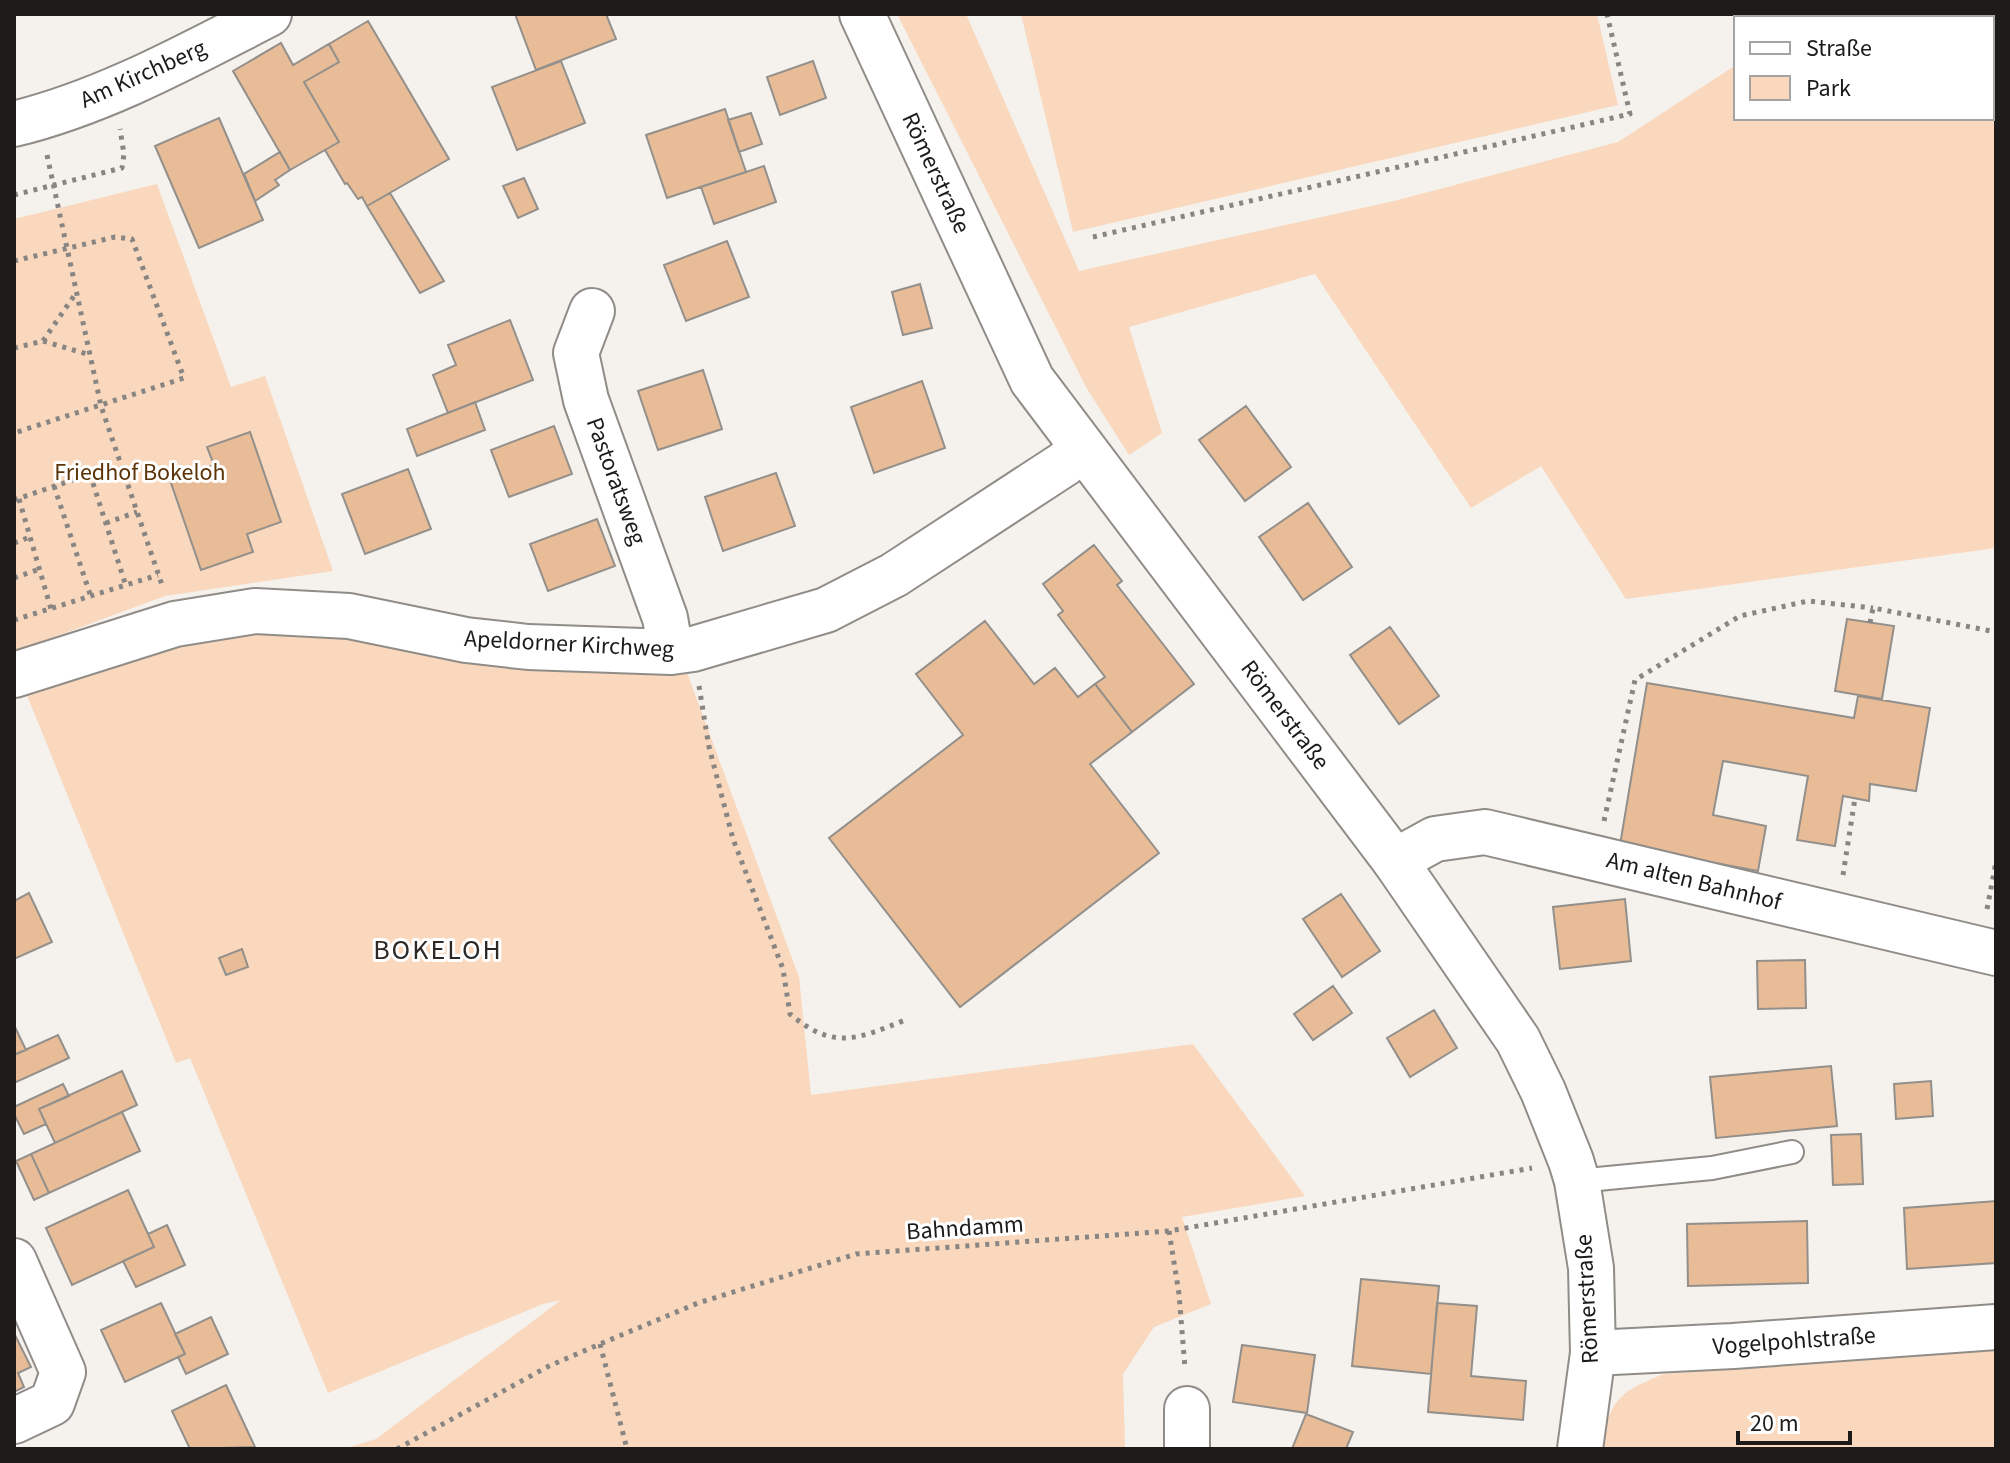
<svg xmlns="http://www.w3.org/2000/svg" width="2010" height="1463" font-family="'Source Sans 3',sans-serif">
  <style>
    .green { fill: #f9d8bd }
    .building { fill: #e7bc97; stroke: #938f8b; stroke-width: 2 }
    .lines { fill: none; stroke-linecap: round; stroke-linejoin: round }
    .lane-casing { stroke: #908c88; stroke-width: 26 }
    .street-casing { stroke: #908c88; stroke-width: 48 }
    .secondary-casing { stroke: #908c88; stroke-width: 48 }
    .path { stroke: #888582; stroke-width: 5; stroke-dasharray: 4 6; stroke-linecap: butt }
    .lane { stroke: #fff; stroke-width: 22 }
    .street { stroke: #fff; stroke-width: 44 }
    .secondary { stroke: #fff; stroke-width: 44 }
    .labels { text-anchor: middle; dominant-baseline: central; stroke-width: 6; stroke-linejoin: round; paint-order: stroke }
    .street-label { font-size: 24px; fill: #1c1b19; stroke: #fff }
    .park-label { font-size: 24px; fill: #5c3407; stroke: #fff }
    .quarter-label { font-size: 28px; letter-spacing: 2px; fill: #2d2926; stroke: #fff }
  </style>
  <rect width="100%" height="100%" fill="#f5f1ed"/>
  <!-- green -->
  <path class="green" d="M897 14H966L1079 271 1394 201 1618 142 1736 65V118H1992V18H1808L1814 14H1996V548L1626 599 1541 466 1471 508 1315 274 1129 327 1162 433 1129 455 1086 387Z
    M1021 14H1597L1618 105 1073 232Z
    M157 184 231 387 265 376 333 571 165 596 14 652V219Z
    M257 625 685 667 799 977 811 1095 1193 1044 1305 1196 1182 1217 1211 1304 1154 1327 1123 1374 1125 1449H343L376 1439 561 1300 543 1304 328 1393 190 1058 176 1063 24 688 163 644Z
    M1996 1349V1449H1598C1614 1399 1614 1394 1664 1374Z"/>
  <!-- building -->
  <path class="building" d="M515 14H606L616 39 536 70Z
    M368 21 449 159 367 206 362 197 358 199 347 183 345 184 325 150 339 142 304 82 339 62 329 44Z
    M281 43 293 65 329 44 339 62 304 82 339 142 290 170 233 71Z
    M561 61 585 123 517 150 492 87Z
    M813 61 826 98 780 115 767 77Z
    M725 109 746 172 667 198 646 135Z
    M751 113 762 144 739 152 728 120Z
    M219 118 263 220 199 248 155 146Z
    M280 152 290 170 275 180 279 185 255 201 244 174Z
    M764 166 776 202 714 224 701 187Z
    M524 178 538 209 518 218 503 186Z
    M390 193 444 281 420 293 367 206Z
    M727 241 749 297 686 321 664 265Z
    M920 284 932 328 903 335 892 292Z
    M510 320 533 380 448 413 433 375 456 365 448 345Z
    M703 370 722 429 658 450 638 391Z
    M922 381 945 448 874 473 851 407Z
    M475 402 485 430 417 456 407 429Z
    M1246 406 1291 467 1245 501 1199 440Z
    M554 426 572 474 509 497 491 450Z
    M250 432 281 522 247 534 253 552 201 570 170 480 214 465 207 447Z
    M408 469 431 529 365 554 342 494Z
    M776 473 795 526 723 551 705 497Z
    M1308 503 1352 567 1303 600 1259 537Z
    M597 519 615 566 548 591 530 544Z
    M1094 545 1122 581 1117 585 1194 684 1132 732 1095 684 1105 677 1058 615 1063 611 1043 584Z
    M1847 619 1894 626 1882 699 1835 691Z
    M985 621 1034 684 1055 668 1078 697 1095 684 1132 732 1090 764 1159 853 960 1007 829 838 963 735 916 674Z
    M1390 627 1439 696 1399 724 1350 655Z
    M1647 683 1854 718 1858 696 1930 708 1916 791 1870 784 1869 801 1843 796 1835 846 1797 840 1808 776 1723 761 1713 815 1766 826 1758 871 1620 845Z
    M29 893 52 942 14 959V901Z
    M1341 894 1380 951 1342 977 1303 919Z
    M1625 899 1631 961 1560 969 1553 907Z
    M242 949 248 967 226 975 219 958Z
    M1805 960 1806 1008 1758 1009 1757 961Z
    M1333 986 1352 1013 1313 1040 1294 1014Z
    M1434 1010 1457 1048 1410 1077 1387 1038Z
    M14 1025 26 1050 14 1055Z
    M58 1035 69 1058 14 1083V1055Z
    M1831 1066 1837 1126 1716 1138 1710 1077Z
    M122 1071 137 1105 55 1143 39 1109Z
    M1931 1081 1933 1116 1896 1119 1894 1084Z
    M63 1084 69 1096 39 1109 46 1124 24 1134 14 1114V1107Z
    M122 1112 140 1151 49 1193 31 1154Z
    M1861 1134 1863 1184 1833 1185 1831 1135Z
    M31 1154 49 1193 34 1200 16 1161Z
    M128 1190 154 1247 72 1285 46 1228Z
    M1996 1201V1263L1907 1269 1904 1208Z
    M1807 1221 1808 1283 1688 1286 1687 1224Z
    M167 1225 185 1265 136 1287 123 1261 154 1247 148 1234Z
    M1361 1279 1439 1286 1431 1374 1352 1366Z
    M161 1303 185 1354 125 1382 101 1330Z
    M1437 1303 1477 1306 1471 1376 1526 1381 1523 1420 1428 1412Z
    M211 1317 228 1354 186 1374 178 1357 185 1354 175 1334Z
    M14 1333 31 1367 18 1373 24 1387 14 1392Z
    M1242 1345 1315 1355 1307 1413 1233 1402Z
    M226 1385 255 1447 190 1449 172 1411Z
    M1306 1414 1353 1432 1346 1449H1292Z"/>
  <g class="lines">
    <defs>
      <path id="lane" d="M1577 1181 1712 1168 1792 1152"/>
      <path id="street" d="M14 124C104 102 187 56 269 14
        M592 311 576 353 586 400 665 618 671 652
        M14 675 175 624 255 611 349 616 466 640 528 647 671 652 693 649 826 610 894 575 1064 464 1082 449
        M1395 861 1435 839 1485 832 1996 953
        M14 1261 63 1372 52 1403 14 1421
        M1593 1353 1733 1346 1996 1327
        M1187 1409V1449"/>
      <path id="secondary" d="M862 14 1032 380 1395 861 1518 1040 1543 1091 1571 1161 1577 1181 1591 1268 1593 1353 1580 1449"/>
    </defs>
    <!-- lane casing -->
    <use href="#lane" class="lane-casing"/>
    <!-- street casing -->
    <use href="#street" class="street-casing"/>
    <!-- secondary casing -->
    <use href="#secondary" class="secondary-casing"/>
    <!-- path -->
    <path class="path" d="M47 155 101 406 162 585
      M14 195 122 168 124 154 120 129
      M1093 237 1630 114 1607 14
      M14 261 115 237 132 239 184 378 14 433
      M43 341 76 293
      M14 348 43 341 90 355
      M54 486 91 597
      M19 499 51 609
      M14 500 90 474 126 586
      M106 523 137 512
      M14 543 30 537
      M14 578 40 569
      M14 620 158 575
      M1870 623 1873 608 1996 632
      M699 686 709 747 733 839 783 969 790 1014C833 1050 856 1040 905 1020
      M1604 821 1635 680 1740 616 1808 601 1873 608
      M1843 875 1855 798
      M1987 909 1996 862
      M1169 1231 1179 1294 1185 1368
      M600 1344 627 1449
      M397 1449 549 1366 600 1344 698 1303 856 1254 1169 1231 1532 1168"/>
    <!-- lane -->
    <use href="#lane" class="lane"/>
    <!-- street -->
    <use href="#street" class="street"/>
    <!-- secondary -->
    <use href="#secondary" class="secondary"/>
  </g>
  <g class="labels">
    <!-- street labels -->
    <g class="street-label">
      <text transform="translate(143 74) rotate(-24)">Am Kirchberg</text>
      <text transform="translate(936 173) rotate(65)">Römerstraße</text>
      <text transform="translate(616 481) rotate(70)">Pastoratsweg</text>
      <text transform="translate(569 644) rotate(3)">Apeldorner Kirchweg</text>
      <text transform="translate(1285 715) rotate(53)">Römerstraße</text>
      <text transform="translate(1694 881) rotate(14)">Am alten Bahnhof</text>
      <text transform="translate(965 1228) rotate(-4)">Bahndamm</text>
      <text transform="translate(1587 1299) rotate(-93)">Römerstraße</text>
      <text transform="translate(1794 1341) rotate(-4)">Vogelpohlstraße</text>
    </g>
    <!-- park labels -->
    <g class="park-label">
      <text x="140" y="472">Friedhof Bokeloh</text>
    </g>
    <!-- quarter labels -->
    <g class="quarter-label">
      <text x="438" y="950">BOKELOH</text>
    </g>
  </g>
  <!-- border -->
  <rect width="2010" height="1463" fill="none" stroke="#1c1b19" stroke-width="32"/>
  <!-- legend -->
  <rect x="1734" y="16" width="260" height="104" fill="#ffffff" stroke="#a4a4a3" stroke-width="2"/>
  <rect x="1750" y="42" width="40" height="12" fill="#ffffff" stroke="#a4a4a3" stroke-width="2"/>
  <text x="1806" y="56" font-size="24" fill="#1c1b19">Straße</text>
  <rect x="1750" y="76" width="40" height="24" fill="#f9d8bd" stroke="#a4a4a3" stroke-width="2"/>
  <text x="1806" y="96" font-size="24" fill="#1c1b19">Park</text>
  <!-- scale -->
  <path d="M1738 1431v12h112v-12" fill="none" stroke="#1c1b19" stroke-width="4"/>
  <text x="1750" y="1431" font-size="24" fill="#1c1b19" stroke="#ffffff" stroke-width="6" paint-order="stroke">20 m</text>
</svg>
